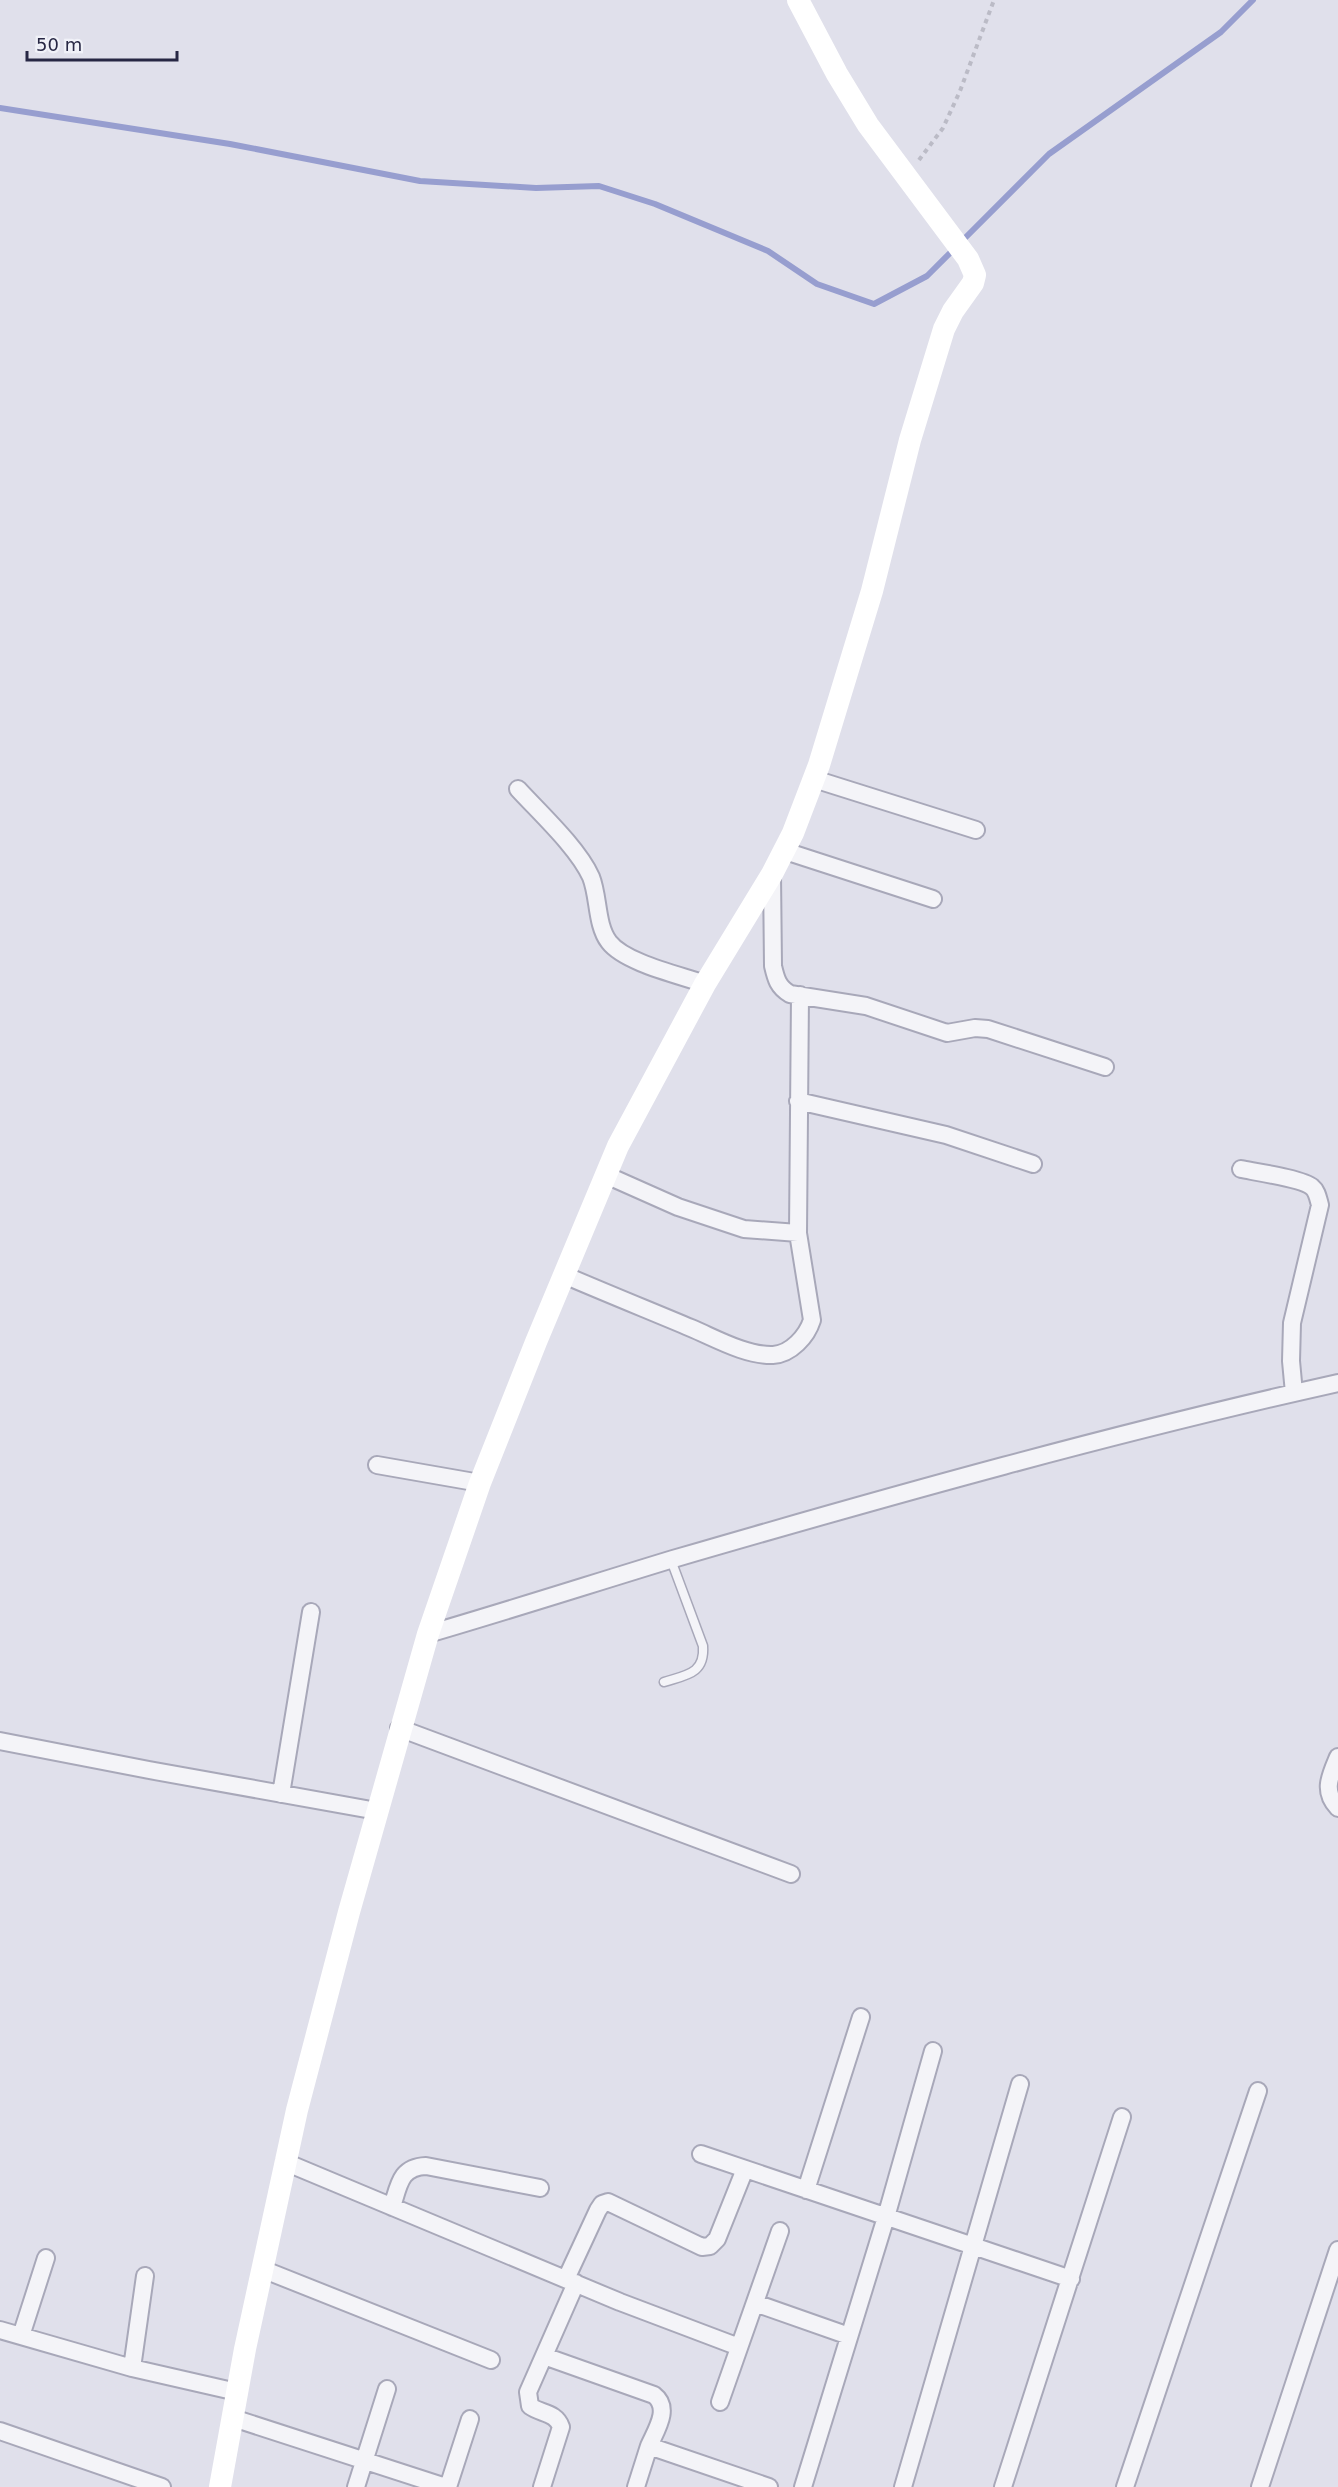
<svg xmlns="http://www.w3.org/2000/svg" width="1338" height="2487" font-family="'DejaVu Sans',sans-serif">
  <style>
    .lines { fill: none; stroke-linecap: round; stroke-linejoin: round }
    .stream { stroke: #979ecf; stroke-width: 6 }
    .lane-casing { stroke: #a8a8b9; stroke-width: 11 }
    .street-casing { stroke: #a8a8b9; stroke-width: 20 }
    .path { stroke: #bbbbc6; stroke-width: 4; stroke-dasharray: 4.5 4.5; stroke-linecap: butt }
    .lane { stroke: #f4f4f8; stroke-width: 8 }
    .street { stroke: #f4f4f8; stroke-width: 16 }
    .secondary { stroke: #fff; stroke-width: 22 }
  </style>
  <rect width="100%" height="100%" fill="#e0e0eb"/>
  <g class="lines">
    <!-- stream -->
    <path class="stream" d="M0 108 230 144 420 181 536 188 599 186 655 204 768 251 817 284 874 304 927 276 954 249
      M961 242 1049 154 1221 32 1253 0"/>
    <defs>
      <path id="lane" d="M664 1682C686 1675 705 1674 703 1646L671 1560"/>
      <path id="street" d="M814 779 976 830
        M518 789C540 813 578 848 591 877 599 897 596 925 609 942 625 963 680 975 705 984
        M785 851 933 899
        M772 875 773 966C776 979 778 987 790 994L866 1006 947 1033 975 1028 988 1029 1105 1067
        M798 1101 946 1135 1033 1164
        M1241 1169C1256 1172 1303 1179 1312 1187 1317 1191 1318 1198 1320 1205L1292 1323 1291 1361 1294 1393
        M606 1175 678 1207 744 1229 798 1233
        M564 1275C606 1293 648 1310 691 1328 715 1338 746 1356 773 1355 791 1354 807 1336 812 1320L798 1233 800 995
        M377 1465 480 1483
        M428 1634C510 1610 591 1584 673 1559 893 1495 1114 1433 1338 1383
        M399 1728 791 1874
        M0 1741 149 1770 377 1811
        M1338 1757C1330 1776 1322 1791 1338 1808
        M281 1794 311 1612
        M701 2154 1071 2279
        M285 2162 620 2302 739 2347
        M806 2190 861 2017
        M392 2207C399 2185 400 2167 426 2166L540 2188
        M262 2269 491 2360
        M566 2279 598 2210 602 2204 608 2202 702 2247 710 2246 717 2239 745 2169
        M755 2303 849 2336
        M0 2330 132 2368 237 2392
        M21 2336 46 2258
        M544 2356 654 2395C671 2408 656 2430 649 2446
        M132 2368 145 2276
        M720 2402 780 2231
        M233 2418 446 2487
        M0 2431 162 2487
        M356 2487 387 2389
        M448 2487 470 2419
        M542 2487 561 2427C556 2412 541 2414 530 2406L528 2392 576 2283
        M636 2487 649 2446 769 2487
        M803 2487 886 2217 933 2051
        M903 2487 1020 2084
        M1003 2487 1122 2117
        M1125 2487 1258 2091
        M1260 2487 1338 2250"/>
    </defs>
    <!-- lane casing -->
    <use href="#lane" class="lane-casing"/>
    <!-- street casing -->
    <use href="#street" class="street-casing"/>
    <!-- path -->
    <path class="path" d="M919 160 943 128 960 91 994 0"/>
    <!-- lane -->
    <use href="#lane" class="lane"/>
    <!-- street -->
    <use href="#street" class="street"/>
    <!-- secondary -->
    <path class="secondary" d="M220 2487 245 2349 297 2110 349 1912 428 1634 480 1483 536 1342 618 1146 705 984 772 874 793 833 819 765 872 591 910 440 944 329 953 311 973 283 975 275 968 259 868 125 837 74 798 0"/>
  </g>
  <!-- scale -->
  <path d="M27 51v9h150v-9" fill="none" stroke="#272744" stroke-width="3"/>
  <text x="36" y="51" font-size="18" fill="#272744" stroke="#f0f1f8" stroke-width="4.5" paint-order="stroke">50 m</text>
</svg>
